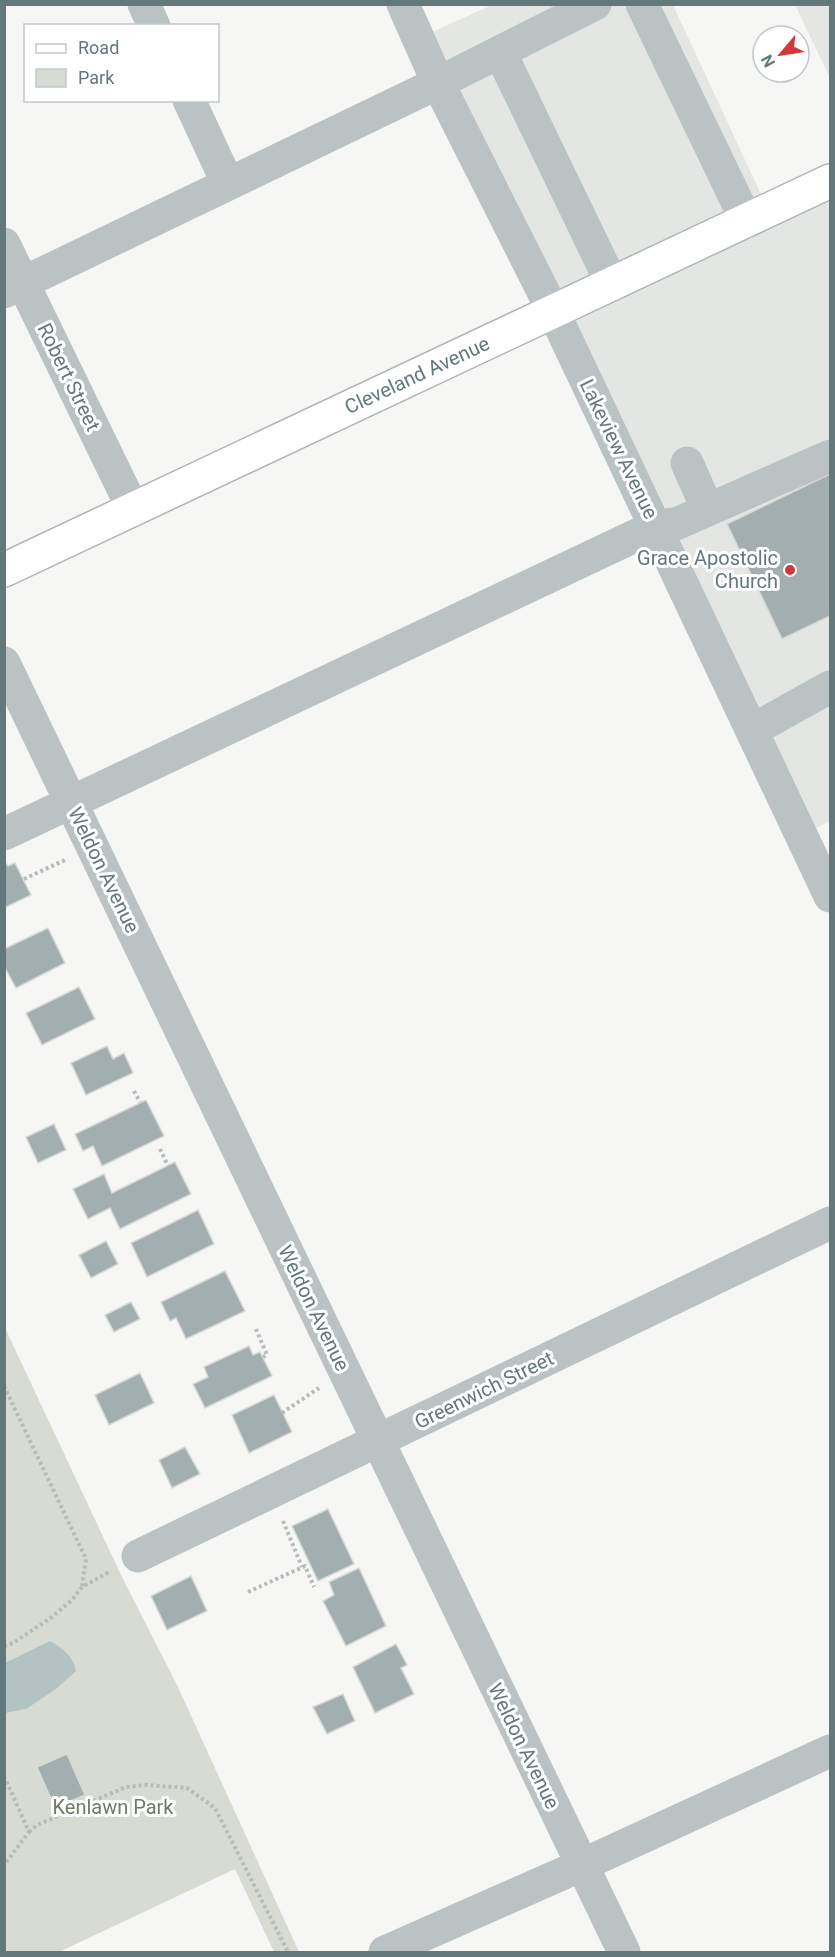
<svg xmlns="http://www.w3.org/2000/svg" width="835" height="1957" font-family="Roboto,sans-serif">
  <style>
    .built { fill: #e4e6e4 }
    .green { fill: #d8dbd3 }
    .water { fill: #b3c3c3 }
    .building { fill: #a3aeb0; stroke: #d8d8d6; stroke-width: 1.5 }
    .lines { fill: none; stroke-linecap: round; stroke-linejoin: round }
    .major-casing { stroke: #afb6b8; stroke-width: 36 }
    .path { stroke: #b6bbbc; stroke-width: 4; stroke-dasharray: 3 3; stroke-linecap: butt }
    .minor { stroke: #bbc2c3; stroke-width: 33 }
    .major { stroke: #fff; stroke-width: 33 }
    .poi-dot { fill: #d2383c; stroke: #fff; stroke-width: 2 }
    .labels { text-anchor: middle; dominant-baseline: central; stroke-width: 6; stroke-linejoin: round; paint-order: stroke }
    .street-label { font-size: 20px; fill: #64787c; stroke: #fff }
    .poi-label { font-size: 20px; fill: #64787c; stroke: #fff; text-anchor: end }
    .park-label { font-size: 20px; fill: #6f7a67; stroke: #fff }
  </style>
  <rect width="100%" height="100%" fill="#f6f6f4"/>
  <!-- built -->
  <path class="built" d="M492 5H673L765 203 830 173V821L803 835 417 39Z
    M795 5H830V78Z"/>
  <!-- green -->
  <path class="green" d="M5 1328 122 1577 177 1685 299 1952H274L235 1869 59 1952H5Z"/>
  <!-- water -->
  <path class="water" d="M50 1641C63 1648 73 1656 76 1671L56 1689 26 1709 5 1713V1663Z"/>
  <!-- building -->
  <path class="building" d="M830 474V616L782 639 727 524Z
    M4 860 8 866 15 863 31 895 4 908Z
    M48 928 65 963 16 988 4 966V949Z
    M79 987 95 1019 42 1045 26 1013Z
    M107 1046 113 1059 124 1053 133 1073 86 1095 71 1063Z
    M146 1100 164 1136 102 1166 93 1146 83 1151 75 1134Z
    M54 1124 66 1150 38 1163 26 1137Z
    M175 1162 191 1194 120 1229 110 1208 88 1219 73 1189 104 1174 112 1193Z
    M198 1210 214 1244 147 1277 131 1243Z
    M106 1241 118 1264 91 1278 79 1255Z
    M225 1271 245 1311 186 1339 176 1318 170 1321 161 1302Z
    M131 1302 140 1319 114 1332 105 1315Z
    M249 1346 253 1355 260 1352 272 1376 205 1408 193 1384 208 1377 204 1367Z
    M140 1373 154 1403 109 1425 95 1395Z
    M274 1395 292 1432 249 1453 232 1415Z
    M185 1447 200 1474 172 1488 159 1460Z
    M328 1509 354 1564 318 1581 292 1526Z
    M359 1568 386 1626 346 1646 323 1601 334 1595 329 1582Z
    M191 1576 207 1611 167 1630 151 1596Z
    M396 1644 407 1665 401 1668 414 1694 375 1713 353 1667Z
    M343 1694 355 1721 327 1734 313 1707Z
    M67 1754 85 1795 55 1808 37 1767Z"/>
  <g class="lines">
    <defs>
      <path id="major" d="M4 570 830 181"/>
    </defs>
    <!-- major casing -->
    <use href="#major" class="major-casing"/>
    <!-- path -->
    <path class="path" d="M24 879 65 860
      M134 1091 140 1102
      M160 1149 168 1166
      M256 1329 267 1355 263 1357
      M4 1386 86 1559 82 1587
      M282 1413 319 1388
      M283 1521 302 1567
      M248 1592 305 1566 314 1587
      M4 1646 13 1643 52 1617 72 1600 82 1587 111 1571
      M4 1776 29 1832 4 1865
      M29 1832 37 1825 126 1787 147 1785 187 1788 215 1808 288 1952"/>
    <!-- minor -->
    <path class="minor" d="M144 4 154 26
      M403 4 438 83 553 311 830 896
      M642 4 746 220
      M500 52 612 284
      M189 100 228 184
      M4 244 133 509
      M4 292 438 83 595 4
      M687 463 708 510
      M4 663 624 1952
      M753 730 830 687
      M4 834 656 526 676 524 830 456
      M138 1556 830 1223
      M385 1952 582 1865 830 1751"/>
    <!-- major -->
    <use href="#major" class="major"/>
  </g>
  <!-- markers -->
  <circle class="poi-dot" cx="790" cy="570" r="6"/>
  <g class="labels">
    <!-- street labels -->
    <g class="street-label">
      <text transform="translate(417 375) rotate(-25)">Cleveland Avenue</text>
      <text transform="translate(69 377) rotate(64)">Robert Street</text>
      <text transform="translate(619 449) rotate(64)">Lakeview Avenue</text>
      <text transform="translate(104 870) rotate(64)">Weldon Avenue</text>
      <text transform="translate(314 1308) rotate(64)">Weldon Avenue</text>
      <text transform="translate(484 1390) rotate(-26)">Greenwich Street</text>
      <text transform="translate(524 1746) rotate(64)">Weldon Avenue</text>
    </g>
    <!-- poi labels -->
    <g class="poi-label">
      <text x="778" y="558">Grace Apostolic<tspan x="778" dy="23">Church</tspan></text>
    </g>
    <!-- park labels -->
    <g class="park-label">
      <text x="113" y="1807">Kenlawn Park</text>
    </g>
  </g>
  <!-- border -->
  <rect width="835" height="1957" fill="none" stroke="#64787c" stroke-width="12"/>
  <!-- legend -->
  <rect x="24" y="24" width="195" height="78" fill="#ffffff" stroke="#c1c9cb" stroke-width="1.5"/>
  <rect x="36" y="44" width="30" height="9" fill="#ffffff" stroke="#c1c9cb" stroke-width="1.5"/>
  <text x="78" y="54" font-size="18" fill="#64787c">Road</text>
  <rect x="36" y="69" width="30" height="18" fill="#d8dbd3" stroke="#c1c9cb" stroke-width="1.5"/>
  <text x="78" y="84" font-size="18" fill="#64787c">Park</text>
  <!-- north arrow -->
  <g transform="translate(781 54) rotate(241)"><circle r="28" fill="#ffffff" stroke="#c1c9cb" stroke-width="1.5"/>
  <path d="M0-4.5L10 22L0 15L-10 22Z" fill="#d2383c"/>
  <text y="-9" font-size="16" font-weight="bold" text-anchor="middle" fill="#64787c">N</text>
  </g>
</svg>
